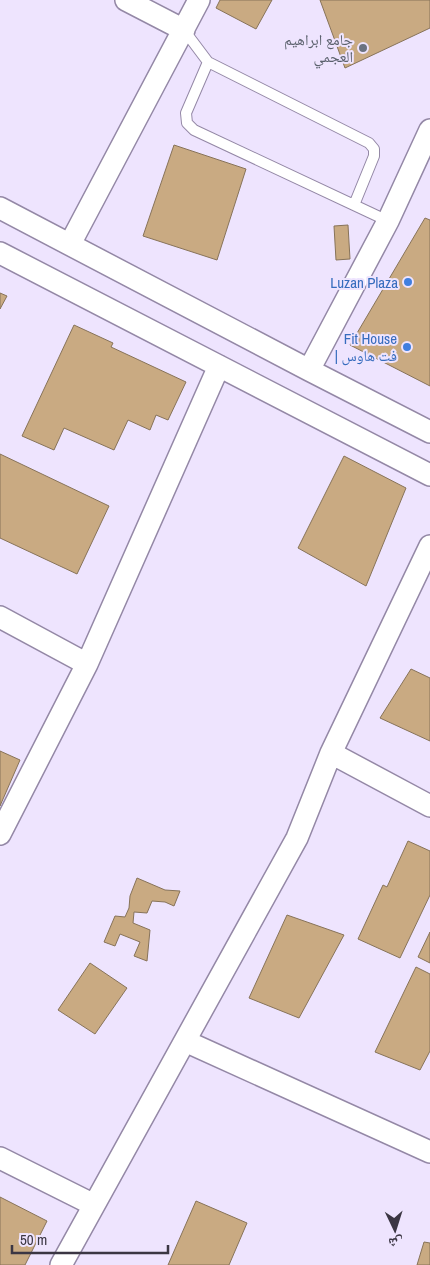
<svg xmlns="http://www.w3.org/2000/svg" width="430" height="1265" font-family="'Archivo Narrow','Noto Naskh Arabic',sans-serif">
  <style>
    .building { fill: #c9aa82; stroke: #877359 }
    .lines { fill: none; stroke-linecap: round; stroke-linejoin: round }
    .lane-casing { stroke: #9488a6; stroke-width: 12 }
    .street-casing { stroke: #9488a6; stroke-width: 24 }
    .lane { stroke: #fff; stroke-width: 10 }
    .street { stroke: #fff; stroke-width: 21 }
    .worship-dot { fill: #6b7280; stroke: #eee4fe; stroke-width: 2 }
    .shop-dot { fill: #3f7fe0; stroke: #eee4fe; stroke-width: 2 }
    .labels { text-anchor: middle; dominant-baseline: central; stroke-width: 4; stroke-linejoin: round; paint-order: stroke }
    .worship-label { font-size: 15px; fill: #5b616d; stroke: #eee4fe; text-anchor: end }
    .shop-label { font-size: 15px; fill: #366cbe; stroke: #eee4fe; text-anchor: end }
  </style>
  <rect width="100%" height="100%" fill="#eee4fe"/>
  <!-- building -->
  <path class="building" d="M220 0H272L256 29 216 8Z
    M320 0H430V28L345 68Z
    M174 145 246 169 217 260 143 236Z
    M425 218 430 220V386L350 345Z
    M348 225 350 259 336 260 334 226Z
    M0 293 7 296 0 309Z
    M74 325 113 343 111 347 186 382 168 420 156 415 150 430 128 420 114 450 64 428 54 450 22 436Z
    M0 454 109 506 77 574 0 538Z
    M344 456 406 488 366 586 298 548Z
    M411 669 430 678V741L380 718Z
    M0 751 20 760 0 806Z
    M408 841 430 851V895L400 958 358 939 383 885 387 887Z
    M137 878 165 890 180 891 174 906 165 902 152 901 147 913 134 912 133 923 150 930 147 961 134 956 140 942 120 934 115 946 104 942 115 916 125 917 129 908 130 896Z
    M287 915 344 935 299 1018 249 998Z
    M430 932V963L418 957Z
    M90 963 127 988 95 1034 58 1010Z
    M416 967 430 974V1051L420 1070 375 1052Z
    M0 1197 47 1221 25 1265H0Z
    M196 1201 247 1223 229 1265H168Z
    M424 1242 430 1243V1265H417Z"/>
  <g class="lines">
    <defs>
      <path id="lane" d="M184 30 208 62 369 143 374 149V156L354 205
        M208 62 186 113 187 123 194 130 388 221"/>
      <path id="street" d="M126 0 184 30
        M0 208 309 370 430 432
        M70 244 199 0
        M0 253 430 475
        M309 370 388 221 430 130
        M0 617 87 664
        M331 753 430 806
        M0 834 87 664 219 366
        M185 1041 430 1152
        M0 1158 94 1205
        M61 1265 297 838 331 753 430 546"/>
    </defs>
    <!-- lane casing -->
    <use href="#lane" class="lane-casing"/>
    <!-- street casing -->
    <use href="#street" class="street-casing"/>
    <!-- lane -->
    <use href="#lane" class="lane"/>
    <!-- street -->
    <use href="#street" class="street"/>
  </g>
  <!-- markers -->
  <circle class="worship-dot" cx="363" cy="48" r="5"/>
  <g class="shop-dot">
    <circle cx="408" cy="282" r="5"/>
    <circle cx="407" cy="347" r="5"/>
  </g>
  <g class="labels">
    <!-- worship labels -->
    <g class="worship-label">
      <text x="353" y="39">جامع ابراهيم<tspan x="353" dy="17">العجمي</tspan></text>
    </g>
    <!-- shop labels -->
    <g class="shop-label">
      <text x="398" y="282">Luzan Plaza</text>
      <text x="397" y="338">Fit House<tspan x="397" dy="17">| فت هاوس</tspan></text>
    </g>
  </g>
  <!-- north arrow -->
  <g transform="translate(395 1230) rotate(176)" stroke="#eee4fe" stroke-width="4" paint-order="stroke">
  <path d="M0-4L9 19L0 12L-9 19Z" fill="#3b3643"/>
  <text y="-8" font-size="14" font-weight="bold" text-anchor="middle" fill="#3b3643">ش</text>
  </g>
  <!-- scale -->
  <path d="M12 1245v8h156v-8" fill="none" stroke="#3b3643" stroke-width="2.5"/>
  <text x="20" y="1245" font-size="15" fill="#3b3643" stroke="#eee4fe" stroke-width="4" paint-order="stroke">50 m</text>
</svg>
